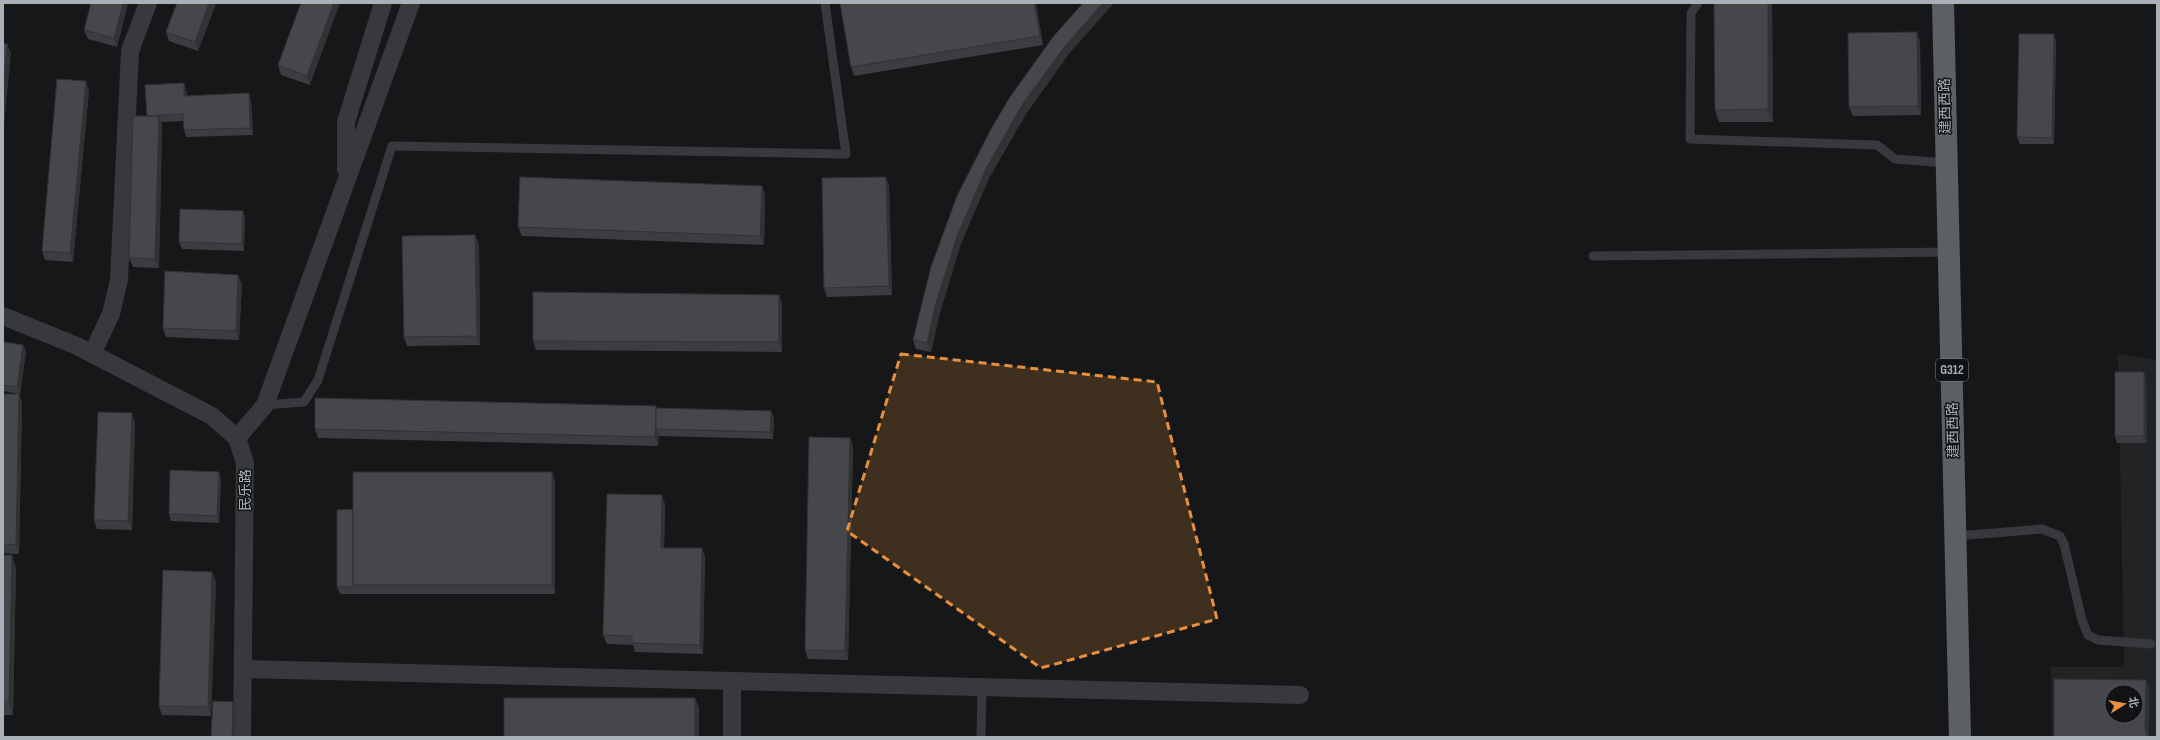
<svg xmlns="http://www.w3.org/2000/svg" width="2160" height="740" font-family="'Sofia Sans Condensed','Noto Sans SC',sans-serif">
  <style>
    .built { fill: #222325; fill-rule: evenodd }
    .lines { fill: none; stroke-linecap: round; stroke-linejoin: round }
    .service { stroke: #38393d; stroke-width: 9 }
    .minor { stroke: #38393d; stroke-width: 18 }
    .trunk { stroke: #5c6065; stroke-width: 22 }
    .wall { fill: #3b3d40 }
    .shaded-wall { fill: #303234 }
    .building { fill: #45474b; stroke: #303234; fill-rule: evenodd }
    .marked { fill: #e88f3e; fill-opacity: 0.2; stroke: #e88f3e; stroke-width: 3; stroke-dasharray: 8 5; stroke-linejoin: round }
    .labels { text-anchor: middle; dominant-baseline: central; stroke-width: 3; stroke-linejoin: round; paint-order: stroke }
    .shield { fill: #111213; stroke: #7b8186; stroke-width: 1 }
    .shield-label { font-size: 13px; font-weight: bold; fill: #a9b0b7 }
    .street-label { font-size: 14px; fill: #a9b0b7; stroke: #111213 }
  </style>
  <rect width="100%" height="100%" fill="#161718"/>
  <!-- built -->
  <path class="built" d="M2118 354 2157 360V737H2052L2051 667H2124ZM2112 692H2136V716H2112Z"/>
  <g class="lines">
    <!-- service -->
    <path class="service" d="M1698 3 1691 13 1690 139 1877 145 1895 159 1947 163
      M1593 256 1949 252
      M265 405 304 402 318 380 392 146 846 154 825 3
      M1956 536 2042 529 2060 536 2064 544 2082 620 2088 635 2098 640 2151 644
      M981 737 982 687"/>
    <!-- minor -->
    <path class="minor" d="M346 170V122L383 3
      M3 316 77 346 212 416 237 438 245 463 242 737
      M92 354 111 314 119 280 130 51 148 3
      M237 438 265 405 411 3
      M244 669 1300 695
      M732 737V681"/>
    <!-- trunk -->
    <path class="trunk" d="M1943 3 1960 737"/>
  </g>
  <!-- wall -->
  <path class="wall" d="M128 3 117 47 88 39 84 30Z
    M216 3 198 51 169 41 166 32Z
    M301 3 310 85 281 75 278 65Z
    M840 3H1043L1036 4 1043 45 854 76 851 67Z
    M1083 3 1068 55 1026 114 989 178 960 246 939 316 931 352 916 349 913 340 931 267Z
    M1714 3H1772L1773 122H1719L1715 110Z
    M2054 34 2056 41 2054 144H2020L2017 137Z
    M1920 41 1921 115 1853 116 1849 107Z
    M89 90 73 262 45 260 42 251Z
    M186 90 187 96 251 100 253 135 186 137 184 130 183 121 161 122 162 125 159 268 133 267 129 258 147 116Z
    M886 177 889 186 892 295 827 297 824 288Z
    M762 186 765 195 764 245 522 236 518 227Z
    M243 211 245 218 244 251 182 249 179 242Z
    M479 244 480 345 407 346 404 337Z
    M242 284 239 340 166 337 163 328Z
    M779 295 782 304V352L536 350 533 341Z
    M3 342 23 345 26 352 20 394 3 391Z
    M2146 379 2147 443H2117L2115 436Z
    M3 394H19L22 403 19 554 3 553Z
    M656 408 771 411 774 418 773 439 659 436 658 446 318 438 315 429Z
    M135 422 132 530 97 529 94 520Z
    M850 438 853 447 848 660 808 659 805 650Z
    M552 472 555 481V594H340L337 587 353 509Z
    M221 479 219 523 171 521 169 514Z
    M665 504 664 548H702L705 557 703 654 635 652 633 645 607 644 603 635Z
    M3 555 16 568 13 715H3Z
    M216 581 211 716 162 715 159 706Z"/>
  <!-- shaded-wall -->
  <path class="shaded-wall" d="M123 3H128L117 47 114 38Z
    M209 3H216L198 51 195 42Z
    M334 3H340L310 85 307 76Z
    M1034 3H1036V4L1043 45 1040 36Z
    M1103 3H1114L1068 55 1026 114 989 178 960 246 939 316 931 352 927 343 935 307 957 236 986 169 1022 105 1065 46Z
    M1768 3H1772L1773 122 1768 109Z
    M1917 32 1920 41 1921 115 1918 106Z
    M2054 34 2056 41 2054 144 2052 138Z
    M7 44 11 53 3 138V92Z
    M86 81 89 90 73 262 70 253Z
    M184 83 186 90 187 103 184 96Z
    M249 93 251 100 253 135 250 128Z
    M159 116 162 125 159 268 155 259Z
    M886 177 889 186 892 295 889 286Z
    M762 186 765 195 764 245 760 236Z
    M243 211 245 218 244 251 242 244Z
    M475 235 479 244 480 345 477 336Z
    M238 275 242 284 239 340 236 331Z
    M779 295 782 304V352L779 342Z
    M23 345 26 352 20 394 17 387Z
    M2144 372 2146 379 2147 443 2144 436Z
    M19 394 22 403 19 554 16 545Z
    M656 406 659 415 656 429 659 436 658 446 655 437Z
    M771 411 774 418 773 439 770 432Z
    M132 413 135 422 132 530 128 521Z
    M850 438 853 447 848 660 845 651Z
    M219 472 221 479 219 523 217 516Z
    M552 472 555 481V594L552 585Z
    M662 495 665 504 664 557 661 548Z
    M702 548 705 557 703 654 700 645Z
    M12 555 16 568 13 715 9 702Z
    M212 572 216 581 211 716 208 707Z
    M2146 680 2149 689V737H2148L2145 729Z
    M695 698 699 707V737H695Z
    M233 702 236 711 235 737H232Z"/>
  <!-- building -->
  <path class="building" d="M91 3H123L114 38 84 30Z
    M177 3H209L195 42 166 32Z
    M301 3H334L307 76 278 65Z
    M840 3H1034L1040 36 851 67Z
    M1083 3H1103L1065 46 1022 105 986 169 957 236 935 307 927 343 913 340 931 267 957 196 991 129 1010 97 1053 37Z
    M1714 3H1768V109L1715 110Z
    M1917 32 1918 106 1849 107 1848 33Z
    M2019 34H2054L2052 138 2017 137Z
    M3 43 7 44 3 92Z
    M57 79 86 81 70 253 42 251Z
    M184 83V96L249 93 250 128 184 130 183 114 147 116 145 85Z
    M133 116H159L155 259 129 258Z
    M520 177 762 186 760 236 518 227Z
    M886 177 889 286 824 288 822 178Z
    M180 209 243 211 242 244 179 242Z
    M475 235 477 336 404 337 402 236Z
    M165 271 238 275 236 331 163 328Z
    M533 292 779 295V342L533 341Z
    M3 342 23 345 17 387 3 385Z
    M2115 372H2144V436H2115Z
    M3 394H19L16 545 3 544Z
    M315 398 656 406 655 437 315 429Z
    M656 408 771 411 770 432 656 429Z
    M98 412 132 413 128 521 94 520Z
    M809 437 850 438 845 651 805 650Z
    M170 470 219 472 217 516 169 514Z
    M353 472H552V585H353Z
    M607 494 662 495 661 548H702L700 645 632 643V636L603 635Z
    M353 509V585L354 587H337V510Z
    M3 555H12L9 702H3Z
    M163 570 212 572 208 707 159 706Z
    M2054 679 2146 680 2145 729 2148 737H2054ZM2112 692H2136V716H2112Z
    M504 698H695V737H504Z
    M213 701 233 702 232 737H211Z"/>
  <!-- marked area -->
  <path class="marked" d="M901 354 1157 382 1217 619 1041 668 847 531Z"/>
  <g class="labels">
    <!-- shield labels -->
    <rect class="shield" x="1936" y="359" width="32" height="22" rx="3"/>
    <g class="shield-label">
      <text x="1952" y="370">G312</text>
    </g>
    <!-- street labels -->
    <g class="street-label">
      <text transform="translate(1945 106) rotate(-91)">建西西路</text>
      <text transform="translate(1953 430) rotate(-91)">建西西路</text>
      <text transform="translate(245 490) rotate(-90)">民乐路</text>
    </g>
  </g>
  <!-- border -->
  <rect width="2160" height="740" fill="none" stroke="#a9b0b7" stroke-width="8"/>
  <!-- north arrow -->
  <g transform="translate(2124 704) rotate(79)"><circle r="19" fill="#111213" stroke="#4e5155"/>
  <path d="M0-3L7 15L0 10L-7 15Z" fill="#e88f3e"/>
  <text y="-6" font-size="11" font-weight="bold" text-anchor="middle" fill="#a9b0b7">北</text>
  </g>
</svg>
